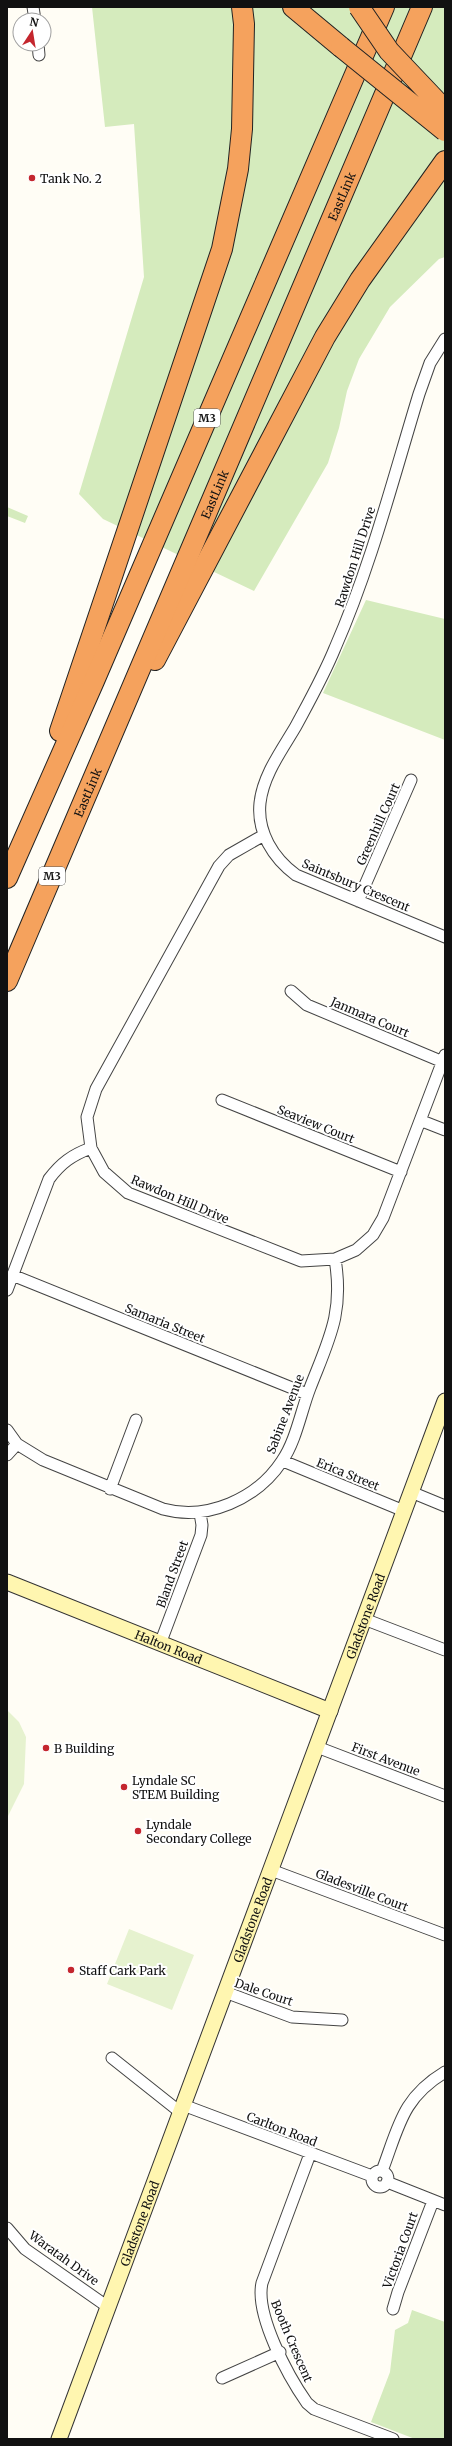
<svg xmlns="http://www.w3.org/2000/svg" width="452" height="2446" font-family="Merriweather,serif">
  <style>
    .green { fill: #d5ebbd }
    .pitch { fill: #e6f2cf }
    .lines { fill: none; stroke-linecap: round; stroke-linejoin: round }
    .minor-casing { stroke: #444; stroke-width: 13 }
    .secondary-casing { stroke: #333; stroke-width: 17 }
    .motorway-casing { stroke: #222; stroke-width: 22 }
    .minor { stroke: #fff; stroke-width: 11 }
    .secondary { stroke: #fff6b0; stroke-width: 15 }
    .motorway { stroke: #f5a25d; stroke-width: 20 }
    .motorway-bridge-casing { stroke: #222; stroke-width: 22; stroke-linecap: butt }
    .motorway-bridge { stroke: #f5a25d; stroke-width: 20 }
    .poi-dot { fill: #c4262e; stroke: #fff; stroke-width: 1.5 }
    .labels { text-anchor: middle; dominant-baseline: central; stroke-width: 4; stroke-linejoin: round; paint-order: stroke }
    .shield { fill: #fff; stroke: #585858; stroke-width: 1 }
    .shield-label { font-size: 11px; font-weight: bold; fill: #111 }
    .poi-label { font-size: 12px; fill: #111; stroke: #fff; text-anchor: start }
    .street-label { font-size: 12px; fill: #111; stroke: #fff }
  </style>
  <rect width="100%" height="100%" fill="#fffdf5"/>
  <!-- green -->
  <path class="green" d="M92 7H445V257L439 259 390 307 359 359 347 391 339 428 328 463 254 591 103 519 79 494 144 277 134 124 105 127Z
    M7 507 28 516 25 523 7 516Z
    M366 600 445 619V740L323 693Z
    M412 2310 445 2322V2439H415L371 2422 390 2372 395 2330 408 2323Z"/>
  <!-- pitch -->
  <path class="pitch" d="M7 1710 19 1722 26 1737 24 1784 7 1818Z
    M129 1929 194 1955 172 2010 107 1984Z"/>
  <g class="lines">
    <defs>
      <path id="minor" d="M33 7 35 20
        M38 44 39 55
        M445 339 430 363 419 394C393 479 371 566 335 648 324 675 310 700 296 726 282 750 263 775 260 803 257 832 273 858 296 875L445 937
        M264 835 229 855 219 866 96 1089 87 1117 91 1148 104 1172 128 1193 301 1261 335 1259 356 1250 373 1235 383 1218 445 1055
        M358 901 411 780
        M291 991 307 1005 443 1062
        M222 1100 401 1172
        M422 1121 445 1130
        M12 1275 307 1394
        M7 1290 49 1179C61 1163 72 1155 91 1148
        M7 1430 17 1444 43 1460 163 1509C207 1521 257 1499 282 1461 296 1441 301 1411 310 1388 329 1339 344 1313 335 1259
        M7 1455 17 1444
        M283 1461 404 1511
        M110 1489 136 1420
        M411 1492 445 1506
        M364 1619 445 1650
        M160 1644 201 1535 202 1525 200 1513
        M317 1747 445 1796
        M271 1870 445 1935
        M225 1992 292 2017 342 2020
        M112 2058 180 2112
        M183 2105 372 2176
        M310 2154 262 2283C255 2315 288 2376 307 2403L314 2409 393 2439
        M372 2179a8 8 0 1 1 16 0a8 8 0 1 1-16 0Z
        M382 2171C399 2126 402 2098 445 2072
        M387 2182 445 2205
        M7 2228 25 2249 108 2307
        M393 2309 398 2292 433 2201
        M222 2378 280 2352"/>
      <g id="secondary">
        <path id="s1" d="M7 1582 330 1711"/>
        <path id="s2" d="M59 2439 445 1401"/>
      </g>
      <g id="motorway">
        <path d="M293 7 341 47"/>
        <path d="M155 660 325 337 360 280 445 161"/>
        <path d="M60 731 222 249 238 169 242 129 244 24 242 7"/>
        <path d="M7 878 94 681 384 7"/>
        <path id="s3" d="M7 981 422 7"/>
      </g>
    </defs>
    <!-- minor casing -->
    <use href="#minor" class="minor-casing"/>
    <!-- secondary casing -->
    <use href="#secondary" class="secondary-casing"/>
    <!-- motorway casing -->
    <use href="#motorway" class="motorway-casing"/>
    <!-- minor -->
    <use href="#minor" class="minor"/>
    <!-- secondary -->
    <use href="#secondary" class="secondary"/>
    <!-- motorway -->
    <use href="#motorway" class="motorway"/>
    <defs>
      <path id="motorway-bridge" d="M359 7 389 51 445 110
        M341 47 445 131"/>
    </defs>
    <!-- motorway-bridge casing -->
    <use href="#motorway-bridge" class="motorway-bridge-casing"/>
    <!-- motorway-bridge -->
    <use href="#motorway-bridge" class="motorway-bridge"/>
  </g>
  <!-- markers -->
  <g class="poi-dot">
    <circle cx="32" cy="178" r="4"/>
    <circle cx="46" cy="1748" r="4"/>
    <circle cx="124" cy="1787" r="4"/>
    <circle cx="138" cy="1831" r="4"/>
    <circle cx="71" cy="1970" r="4"/>
  </g>
  <g class="labels">
    <!-- shield labels -->
    <g class="shield">
      <rect x="194" y="409" width="26" height="18" rx="3"/>
      <rect x="39" y="867" width="26" height="18" rx="3"/>
    </g>
    <g class="shield-label">
      <text x="207" y="418">M3</text>
      <text x="52" y="876">M3</text>
    </g>
    <!-- poi labels -->
    <g class="poi-label">
      <text x="40" y="178">Tank No. 2</text>
      <text x="54" y="1748">B Building</text>
      <text x="132" y="1780">Lyndale SC<tspan x="132" dy="14">STEM Building</tspan></text>
      <text x="146" y="1824">Lyndale<tspan x="146" dy="14">Secondary College</tspan></text>
      <text x="79" y="1970">Staff Cark Park</text>
    </g>
    <!-- street labels -->
    <g class="street-label">
      <text stroke="none"><textPath href="#s3" startOffset="853">EastLink</textPath></text>
      <text stroke="none"><textPath href="#s3" startOffset="529">EastLink</textPath></text>
      <text transform="translate(355 557) rotate(-72)">Rawdon Hill Drive</text>
      <text stroke="none"><textPath href="#s3" startOffset="205">EastLink</textPath></text>
      <text transform="translate(378 824) rotate(-66)">Greenhill Court</text>
      <text transform="translate(356 885) rotate(23)">Saintsbury Crescent</text>
      <text transform="translate(370 1017) rotate(23)">Janmara Court</text>
      <text transform="translate(316 1124) rotate(22)">Seaview Court</text>
      <text transform="translate(180 1199) rotate(23)">Rawdon Hill Drive</text>
      <text transform="translate(165 1323) rotate(22)">Samaria Street</text>
      <text transform="translate(285 1414) rotate(-69)">Sabine Avenue</text>
      <text transform="translate(348 1474) rotate(22)">Erica Street</text>
      <text transform="translate(172 1574) rotate(-70)">Bland Street</text>
      <text stroke="none"><textPath href="#s2" startOffset="878">Gladstone Road</textPath></text>
      <text stroke="none"><textPath href="#s1" startOffset="174">Halton Road</textPath></text>
      <text transform="translate(386 1759) rotate(21)">First Avenue</text>
      <text transform="translate(362 1890) rotate(21)">Gladesville Court</text>
      <text stroke="none"><textPath href="#s2" startOffset="554">Gladstone Road</textPath></text>
      <text transform="translate(264 1992) rotate(19)">Dale Court</text>
      <text transform="translate(282 2129) rotate(21)">Carlton Road</text>
      <text stroke="none"><textPath href="#s2" startOffset="230">Gladstone Road</textPath></text>
      <text transform="translate(400 2250) rotate(-70)">Victoria Court</text>
      <text transform="translate(64 2258) rotate(36)">Waratah Drive</text>
      <text transform="translate(292 2341) rotate(67)">Booth Crescent</text>
    </g>
  </g>
  <!-- border -->
  <rect width="452" height="2446" fill="none" stroke="#111111" stroke-width="16"/>
  <!-- north arrow -->
  <g transform="translate(32 32) rotate(12)"><circle r="19" fill="#ffffff" stroke="#a0a0a0"/>
  <path d="M0-3L7 15L0 10L-7 15Z" fill="#c4262e"/>
  <text y="-6" font-size="11" font-weight="bold" text-anchor="middle" fill="#111111">N</text>
  </g>
</svg>
